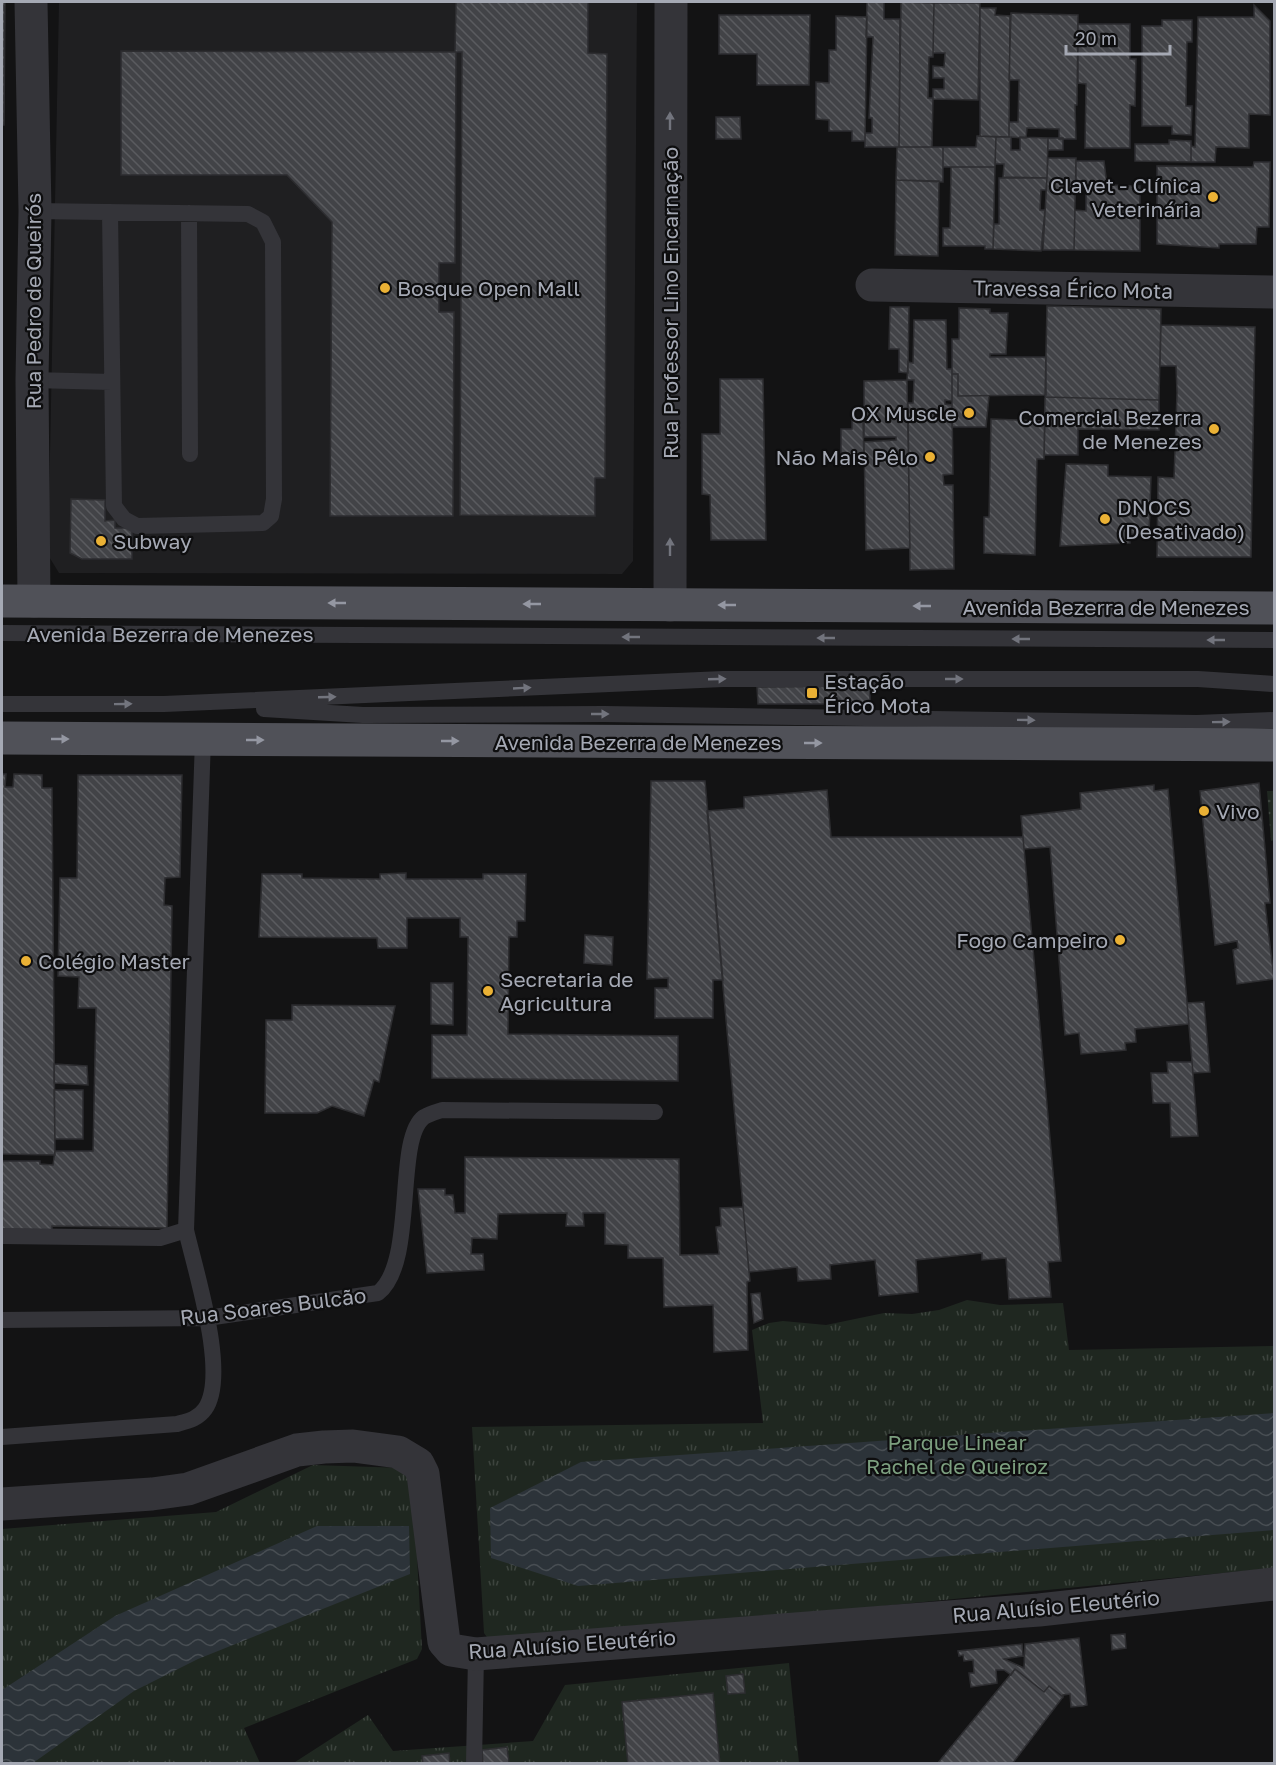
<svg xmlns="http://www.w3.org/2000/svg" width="1276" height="1765" font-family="'Golos Text',sans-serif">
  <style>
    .built { fill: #1f1f21 }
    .grass { fill: url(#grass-dots) }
    .park { fill: url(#park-tufts) }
    .water { fill: url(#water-waves) }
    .building { fill: url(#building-back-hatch); stroke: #2d2d30; stroke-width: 1.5 }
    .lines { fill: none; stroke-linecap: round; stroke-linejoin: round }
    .service { stroke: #343439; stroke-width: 16 }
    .minor { stroke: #343439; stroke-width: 33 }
    .tertiary { stroke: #343439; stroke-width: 33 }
    .primary { stroke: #505158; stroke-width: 33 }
    .oneway { fill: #72747d }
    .oneway2 { fill: #9497a2 }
    .poi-dot { fill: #eab135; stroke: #0e0e0f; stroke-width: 2 }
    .labels { text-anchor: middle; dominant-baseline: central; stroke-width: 4.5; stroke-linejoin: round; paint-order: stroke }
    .poi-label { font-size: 21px; fill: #a5a9b4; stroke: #0e0e0f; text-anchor: start }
    .street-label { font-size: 21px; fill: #a5a9b4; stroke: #0e0e0f }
    .park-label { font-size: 21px; fill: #7c9f7f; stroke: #0e0e0f }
  </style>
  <defs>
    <pattern id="grass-dots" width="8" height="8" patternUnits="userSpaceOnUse" patternTransform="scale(1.5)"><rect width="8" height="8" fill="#1f2720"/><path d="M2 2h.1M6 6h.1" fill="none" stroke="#3d443e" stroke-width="1.8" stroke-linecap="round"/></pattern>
    <pattern id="park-tufts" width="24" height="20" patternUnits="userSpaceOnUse" patternTransform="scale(1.5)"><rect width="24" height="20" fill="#1f2720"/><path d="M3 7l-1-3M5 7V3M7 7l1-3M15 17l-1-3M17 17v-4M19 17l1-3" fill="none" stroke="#3d443e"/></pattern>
    <pattern id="water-waves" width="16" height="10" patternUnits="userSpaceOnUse" patternTransform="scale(1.5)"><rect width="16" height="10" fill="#2c3339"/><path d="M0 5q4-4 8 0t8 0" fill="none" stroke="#484e53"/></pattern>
    <pattern id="building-back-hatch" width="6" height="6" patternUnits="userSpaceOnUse" patternTransform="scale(1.5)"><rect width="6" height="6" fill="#424347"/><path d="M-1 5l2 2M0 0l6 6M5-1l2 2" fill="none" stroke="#5a5b5f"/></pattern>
  </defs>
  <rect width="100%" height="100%" fill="#131314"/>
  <!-- built -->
  <path class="built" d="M59 2H637L633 561 622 574 59 573 48 555Z"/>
  <!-- grass -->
  <path class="grass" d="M1267 791H1274V840L1271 841Z"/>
  <!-- park -->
  <path class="park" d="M967 1300 1000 1305 1063 1303 1069 1350 1274 1346V1568L501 1643 489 1640 484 1633 472 1427 763 1423 752 1330 769 1323 783 1321 826 1325 884 1313 912 1314 939 1310Z
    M313 1465 404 1468 413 1482 422 1649 417 1659 244 1728 260 1763 2 1764V1529L216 1512Z
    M789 1663 799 1763 292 1764 368 1715 393 1751 533 1741 565 1685Z"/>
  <!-- water -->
  <path class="water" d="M1274 1413V1530L578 1586 491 1558 490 1508 581 1462Z
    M317 1526H409L410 1574 198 1659 134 1691 33 1763H2V1690L115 1616Z"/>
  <!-- building -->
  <path class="building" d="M2 2H5L4 125H2Z
    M456 2H588V53L607 54 605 478H595V516L460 515 462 52H455Z
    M867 2H884V19H900L899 147H865V133H872V118H869L873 37H866Z
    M901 2 934 3 933 57H929L928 98H933L932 147H899Z
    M934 3H980L978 100 933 99V89H944V78H933V66L944 67 945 53H933Z
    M1254 5 1270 21V115L1249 114V148L1216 147 1215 162H1191V146L1195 147 1198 17H1254Z
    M980 8H996L995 15 1010 16 1009 137 980 136Z
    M1011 13 1078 15 1077 105H1075L1076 139H1059V129L1027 128 1026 138 1009 137V122H1018L1019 80H1009Z
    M719 15H810L809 85H757V54H719Z
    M836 16 867 17 865 141H852V131H829V120L816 119V82L829 83V50H836Z
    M1162 20H1192V42H1187L1186 106H1192L1191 135 1172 134V126H1142V26H1162Z
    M1078 24H1130V59H1136L1135 106 1130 105V148H1085L1086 84 1078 83Z
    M121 51 456 52 455 263H439V312H454L453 516H330L332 222 287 175H121Z
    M716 117H740L741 139H716Z
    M977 136 996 137 995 167H943V147H976Z
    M996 137H1011V150H1020V137L1048 138 1047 178 1003 177 1004 164H995Z
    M1048 138H1063V150H1048Z
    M1169 140 1191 141V162L1135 161V144H1169Z
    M897 147H943V182L896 180Z
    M1048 158H1076L1074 250H1043Z
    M1076 161H1104L1107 185 1140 186V251L1074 250 1075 210 1086 211V181H1076Z
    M1254 162H1270L1269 227H1257L1256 244H1219V248L1157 244V166L1253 167Z
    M951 167H995L993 249H985V246H943V228H950Z
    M999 178H1047L1046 190H1041L1040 210H1045L1041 251 993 249 994 224H999Z
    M896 180 939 181 938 256 895 255Z
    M1047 306 1161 309 1159 400 1045 397Z
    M890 307H909L908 373 899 372V349H889Z
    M959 308 990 309V313H1008L1006 354H990V357H1046V395L958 396V374H952V339H959Z
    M914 320H946L947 369H952V401L945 400V404L952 405 953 474 943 475 944 485H953L954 569 910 570 908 403H913L914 380H907L908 362 913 363Z
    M1161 325 1255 327 1251 557H1157L1158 477 1174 478 1177 393 1176 366H1160Z
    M952 374H958V396H989L986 427H952Z
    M720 379H763L766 540H711L710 495 702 494V434H720Z
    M907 380 910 548 866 550 864 442 896 440V437H864V381Z
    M1045 397 1159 400V430L1078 429V455H1044Z
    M852 418 863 419 864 465 841 466V429H852Z
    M991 419 1045 421 1044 459H1037L1035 555 984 553V517H989Z
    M1066 464 1108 465V476L1151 477 1149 535 1130 534V543L1060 546Z
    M71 499 105 500V521L115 520V528H132V559H82L70 553Z
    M870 686V704H758L757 687Z
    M2 774H6L5 787H13L14 774 42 775V788H52L55 1155 2 1154Z
    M78 775H182L180 877 165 878 164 905 172 906 167 1228 52 1226V1230L2 1229V1161H40V1164L53 1165 55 1151H93L96 1008H78L79 977 58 976 60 878H77Z
    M651 781H705L723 980H713V1018H655V988H668V978L647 979Z
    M1259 783 1270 903H1265L1274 979 1237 984 1233 950 1238 948 1237 941 1215 945 1200 791Z
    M1154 785V791L1168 789 1189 1024 1135 1029 1136 1042 1125 1043 1126 1050 1081 1054 1079 1033 1065 1035 1050 847 1024 849 1021 816 1081 809 1080 793Z
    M827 790 831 837H1023L1061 1261 1048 1262 1051 1297 1009 1299 1006 1258 982 1260V1253L916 1260 918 1292 879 1296 875 1260 830 1265 831 1279 798 1281 797 1267 749 1272 707 811 744 808V797Z
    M406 873V879H483V874H526L525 921H517V937H509L508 1034 678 1036V1081L432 1078V1035H467L468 937H460V918H407V948H378L377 938 259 937 262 874H302V878L380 879V874Z
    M585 935 613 937 612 965 584 963Z
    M431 983H453V1025L431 1024Z
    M1204 1002 1210 1072 1193 1073 1187 1003Z
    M292 1005 395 1006 379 1082 374 1080 364 1116 332 1106 317 1113H265L266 1020H292Z
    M1167 1062H1192L1198 1136 1171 1137 1170 1103H1153L1151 1073H1168Z
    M54 1064 87 1066 88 1085 54 1083Z
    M54 1090H83V1139H55Z
    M465 1157 679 1159 680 1255 719 1254 716 1227 721 1226 720 1208 743 1207 750 1281 747 1282 748 1350 714 1352 713 1305 664 1307 663 1258H628V1245L605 1244V1213H583L584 1226H566L567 1213 498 1214 497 1239 472 1238 471 1254H483L484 1270 427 1273 418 1189H445V1195H453L455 1213H465Z
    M760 1293 763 1319 754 1323 751 1294Z
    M1125 1634 1126 1648 1112 1650 1111 1635Z
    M1079 1638 1087 1705 1083 1706 1071 1707 1070 1694 1063 1695V1697L1049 1686 1044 1692 1015 1669 1011 1675 1004 1670H996L997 1683 971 1687 969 1673H974L973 1660 964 1661 963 1655 959 1656 958 1651 1022 1644 1023 1656 1004 1659 1024 1668 1025 1644Z
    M1015 1669 1044 1692 1049 1686 1063 1697 1012 1764H937Z
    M743 1674 745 1693 728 1694 726 1676Z
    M713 1693 720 1764H628L622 1702Z
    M507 1747 509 1763 483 1764 482 1750Z
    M449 1753 450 1764H423L422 1756Z"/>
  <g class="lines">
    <!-- service -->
    <path class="service" d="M35 211 248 214 263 222 273 242 274 499 271 516 263 523 137 526 124 519 114 506 110 212
      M189 213 190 454
      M32 380 112 382
      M2 633 1274 640
      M2 704H164L723 679H1198L1274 684
      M264 709 363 715 604 714 1197 723 1274 720
      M2 1236 160 1238 186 1230 203 739
      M2 1320 207 1318 378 1293C417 1263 394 1139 424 1117 429 1114 436 1112 442 1110L655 1112
      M2 1437 177 1424C188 1421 198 1419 205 1409 229 1375 195 1270 186 1230
      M474 1764 476 1654"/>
    <!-- minor -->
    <path class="minor" d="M31 2 35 211 32 380 34 601
      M872 285 1274 292
      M2 1504 152 1494 188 1489 297 1450 324 1447 353 1446 398 1452 418 1464 423 1474 444 1642 451 1650 476 1654 1039 1610 1274 1584"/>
    <!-- tertiary -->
    <path class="tertiary" d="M670 605 671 2"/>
    <!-- primary -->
    <path class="primary" d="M2 601 1274 608
      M2 738 1274 745"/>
  </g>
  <!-- one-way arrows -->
  <defs><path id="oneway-solid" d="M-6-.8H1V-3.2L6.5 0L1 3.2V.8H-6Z" transform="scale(1.5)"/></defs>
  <g class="oneway">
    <use href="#oneway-solid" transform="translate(670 121) rotate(-90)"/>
    <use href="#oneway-solid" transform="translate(670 547) rotate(-90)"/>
    <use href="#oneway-solid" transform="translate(631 637) rotate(-180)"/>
    <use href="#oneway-solid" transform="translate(826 638) rotate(-180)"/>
    <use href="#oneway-solid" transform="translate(1021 639) rotate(-180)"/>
    <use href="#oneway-solid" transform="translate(1216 640) rotate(180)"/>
    <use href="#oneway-solid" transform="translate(717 679) rotate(-2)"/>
    <use href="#oneway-solid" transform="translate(954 679)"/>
    <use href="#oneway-solid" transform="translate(522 688) rotate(-3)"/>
    <use href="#oneway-solid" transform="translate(327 697) rotate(-2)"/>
    <use href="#oneway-solid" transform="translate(123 704) rotate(-1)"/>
    <use href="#oneway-solid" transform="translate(600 714)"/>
    <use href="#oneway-solid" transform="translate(1026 720) rotate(1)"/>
    <use href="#oneway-solid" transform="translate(1221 722) rotate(-1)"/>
  </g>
  <g class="oneway2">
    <use href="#oneway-solid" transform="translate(337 603) rotate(-180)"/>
    <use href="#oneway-solid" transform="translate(532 604) rotate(-180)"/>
    <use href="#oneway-solid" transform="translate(727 605) rotate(-180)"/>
    <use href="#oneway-solid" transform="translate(922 606) rotate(-180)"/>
    <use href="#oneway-solid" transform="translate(60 739)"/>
    <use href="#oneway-solid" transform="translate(255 740)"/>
    <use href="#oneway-solid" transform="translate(450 741)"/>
    <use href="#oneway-solid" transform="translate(813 743)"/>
  </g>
  <!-- markers -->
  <g class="poi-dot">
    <circle cx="1213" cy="197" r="6"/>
    <circle cx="385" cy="288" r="6"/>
    <circle cx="969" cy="413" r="6"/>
    <circle cx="1214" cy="429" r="6"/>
    <circle cx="930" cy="457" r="6"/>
    <circle cx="1105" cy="519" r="6"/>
    <circle cx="101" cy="541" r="6"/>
    <rect x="806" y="687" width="12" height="12" rx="3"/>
    <circle cx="1204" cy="811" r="6"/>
    <circle cx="1120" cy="940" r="6"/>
    <circle cx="26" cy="961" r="6"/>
    <circle cx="488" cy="991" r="6"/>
  </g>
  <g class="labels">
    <!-- poi labels -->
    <g class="poi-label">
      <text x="1201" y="185" text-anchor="end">Clavet - Clínica<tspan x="1201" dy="24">Veterinária</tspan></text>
      <text x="397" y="288">Bosque Open Mall</text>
      <text x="957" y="413" text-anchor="end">OX Muscle</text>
      <text x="1202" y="417" text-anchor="end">Comercial Bezerra<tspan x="1202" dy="24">de Menezes</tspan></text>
      <text x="918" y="457" text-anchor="end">Não Mais Pêlo</text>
      <text x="1117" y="507">DNOCS<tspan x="1117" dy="24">(Desativado)</tspan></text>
      <text x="113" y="541">Subway</text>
      <text x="824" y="681">Estação<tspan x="824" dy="24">Érico Mota</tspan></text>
      <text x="1216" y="811">Vivo</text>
      <text x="1108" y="940" text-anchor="end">Fogo Campeiro</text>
      <text x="38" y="961">Colégio Master</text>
      <text x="500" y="979">Secretaria de<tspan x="500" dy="24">Agricultura</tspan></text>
    </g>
    <!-- street labels -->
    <g class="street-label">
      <text transform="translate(1073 289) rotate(1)">Travessa Érico Mota</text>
      <text transform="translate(33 301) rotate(-90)">Rua Pedro de Queirós</text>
      <text transform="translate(670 303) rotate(-90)">Rua Professor Lino Encarnação</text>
      <text x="1106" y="607">Avenida Bezerra de Menezes</text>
      <text x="170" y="634">Avenida Bezerra de Menezes</text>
      <text x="638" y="742">Avenida Bezerra de Menezes</text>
      <text transform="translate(273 1306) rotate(-7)">Rua Soares Bulcão</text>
      <text transform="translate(1056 1606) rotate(-5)">Rua Aluísio Eleutério</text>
      <text transform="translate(572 1644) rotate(-4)">Rua Aluísio Eleutério</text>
    </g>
    <!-- park labels -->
    <g class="park-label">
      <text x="957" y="1442">Parque Linear<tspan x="957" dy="24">Rachel de Queiroz</tspan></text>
    </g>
  </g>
  <!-- border -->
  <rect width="1276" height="1765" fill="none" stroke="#a5a9b4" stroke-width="6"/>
  <!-- scale -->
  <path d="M1066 45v9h104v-9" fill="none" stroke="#a5a9b4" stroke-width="3"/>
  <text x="1075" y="45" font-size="18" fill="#a5a9b4" stroke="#0e0e0f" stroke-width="4.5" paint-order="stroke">20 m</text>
</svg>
